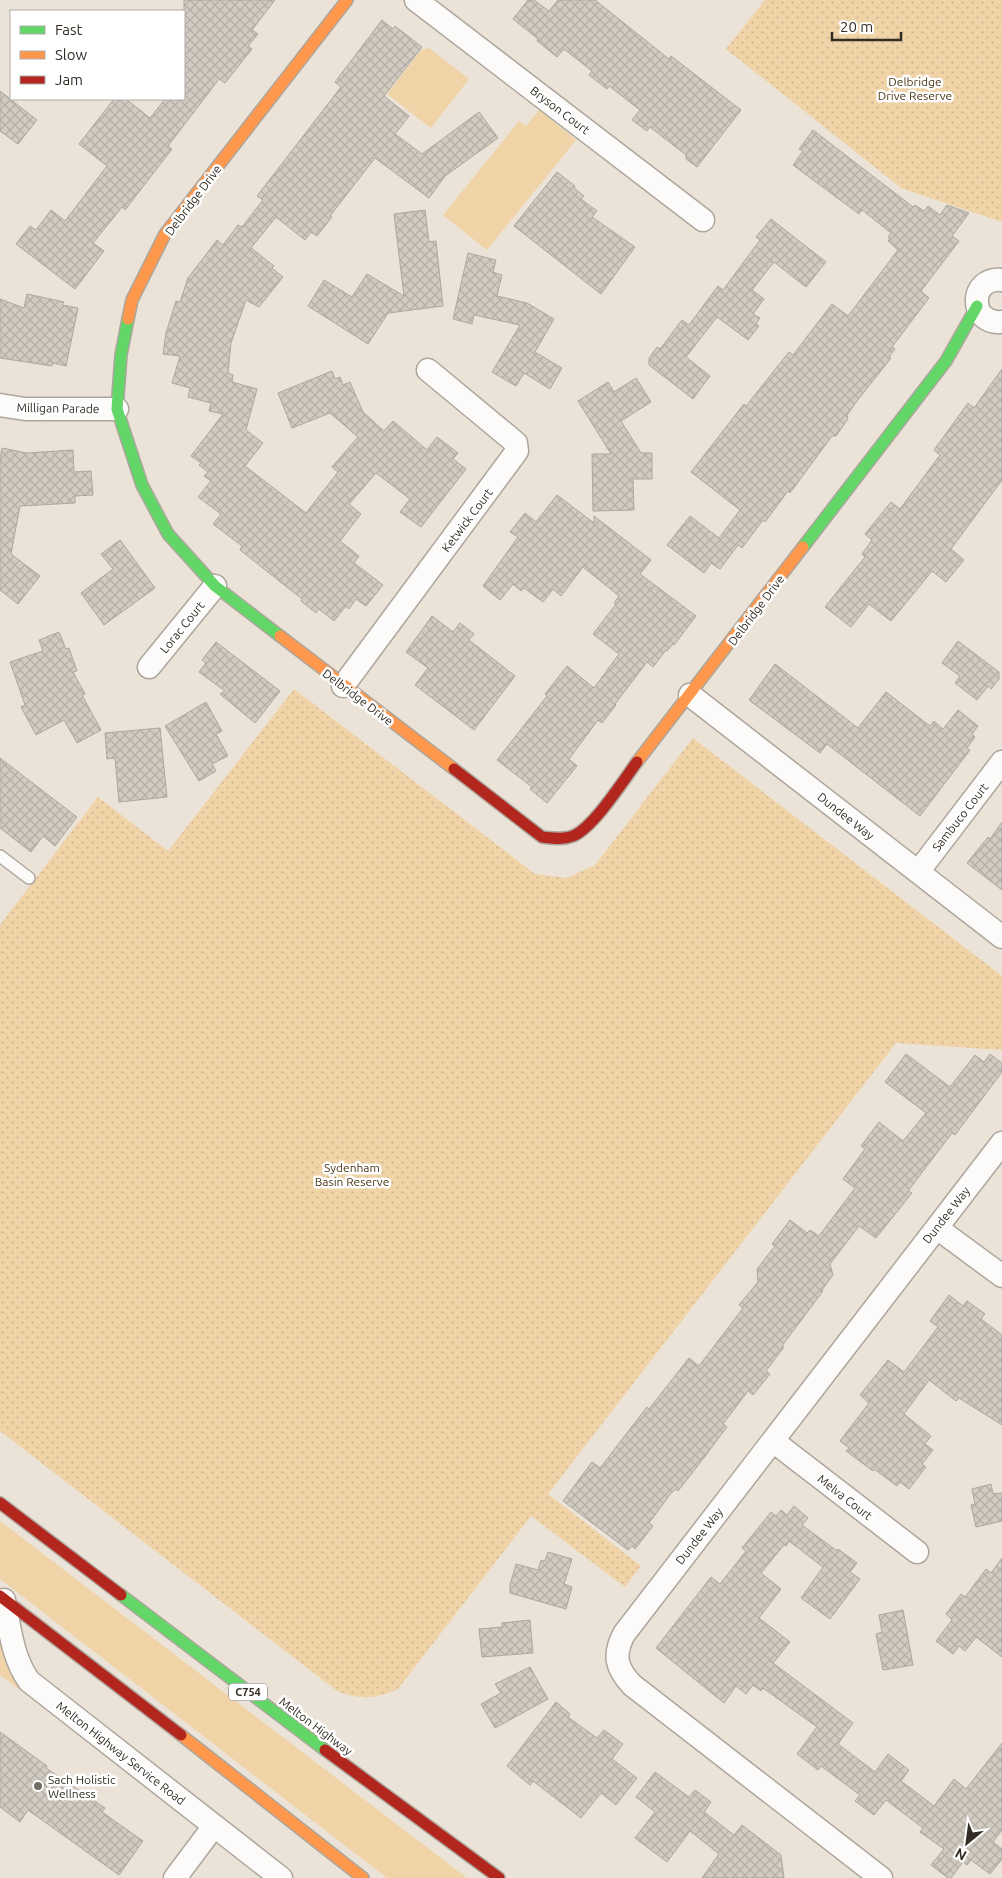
<svg xmlns="http://www.w3.org/2000/svg" width="1002" height="1878" font-family="Ubuntu,sans-serif">
  <style>
    .grass { fill: #f0d4a7 }
    .park { fill: url(#park-dots) }
    .building { fill: url(#building-cross-hatch); stroke: #ada79e }
    .lines { fill: none; stroke-linecap: round; stroke-linejoin: round }
    .lane-casing { stroke: #aca69d; stroke-width: 14 }
    .street-casing { stroke: #aca69d; stroke-width: 25 }
    .fast-casing { stroke: #aca69d; stroke-width: 14 }
    .slow-casing { stroke: #aca69d; stroke-width: 14 }
    .jam-casing { stroke: #aca69d; stroke-width: 14 }
    .lane { stroke: #fcfbf9; stroke-width: 11 }
    .street { stroke: #fcfbf9; stroke-width: 22 }
    .fast { stroke: #63d668; stroke-width: 11 }
    .slow { stroke: #ff974d; stroke-width: 11 }
    .jam { stroke: #b3261e; stroke-width: 11 }
    .poi-dot { fill: #736c63; stroke: #fff; stroke-width: 2 }
    .labels { text-anchor: middle; dominant-baseline: central; stroke-width: 5; stroke-linejoin: round; paint-order: stroke }
    .shield { fill: #fff; stroke: #706b66; stroke-width: 1 }
    .shield-label { font-size: 11px; font-weight: bold; fill: #322c24 }
    .park-label { font-size: 12px; fill: #4c3717; stroke: #fff }
    .street-label { font-size: 12px; fill: #322c24; stroke: #fff }
    .poi-label { font-size: 12px; fill: #322c24; stroke: #fff; text-anchor: start }
  </style>
  <defs>
    <pattern id="park-dots" width="8" height="8" patternUnits="userSpaceOnUse" patternTransform="scale(1.25)"><rect width="8" height="8" fill="#f0d4a7"/><path d="M2 2h.1M6 6h.1" fill="none" stroke="#ceb690" stroke-width="1.8" stroke-linecap="round"/></pattern>
    <pattern id="building-cross-hatch" width="8" height="8" patternUnits="userSpaceOnUse" patternTransform="scale(1.25)"><rect width="8" height="8" fill="#d1cbc1"/><path d="M0 0l8 8M0 8l8-8" fill="none" stroke="#b4aea6"/></pattern>
  </defs>
  <rect width="100%" height="100%" fill="#ebe3d7"/>
  <!-- grass -->
  <path class="grass" d="M429 48 469 79 431 128 387 94 421 50Z
    M539 110 576 140 487 250 443 215 519 121 526 126Z
    M0 1521 467 1878H387L0 1579Z
    M0 1626 23 1690 28 1696 0 1675Z"/>
  <!-- park -->
  <path class="park" d="M765 0H1002V222L901 188 726 49Z
    M294 689 535 874 567 878 595 865 693 738 1002 976V1050L896 1043 548 1494 641 1566 625 1587 531 1516 398 1689C377 1699 359 1700 337 1691L0 1431V925L98 797 168 851Z"/>
  <!-- building -->
  <path class="building" d="M184 0H275L252 30 258 34 248 46 252 49 225 83 219 79 168 146 172 149 125 210 122 207 93 243 104 251 75 289 16 244 30 226 36 230 51 210 65 221 107 166 79 144 114 99H126L150 118 165 99H184Z
    M528 0H534L549 11 558 0H595L669 59 671 56 741 110 697 167 686 159V155L650 127 647 131 632 120 640 110 609 86 607 89 589 75 592 71 564 49 557 57 537 41 538 39 513 19Z
    M382 20 393 29 395 26 422 47 384 96 409 116 395 134 422 154 479 112 498 138 445 176 429 198 375 158 330 216 332 217 317 236 311 232 305 240 276 217 251 248 274 266 272 268 283 277 259 307 246 300 231 343 228 373 233 375 232 382 257 389 246 430 263 443 245 466 306 513 338 472 332 467 358 437 330 413 292 428 278 393 332 371 335 379 340 377 343 385 350 382 363 412 384 431 393 421 427 450 437 437 458 453 453 459 466 469 421 527 400 512 410 499 376 473 349 504 361 514 340 541 359 556 354 563 383 585 366 606 356 599 349 609 346 606 334 621 319 609 316 613 301 601 302 599 240 550 242 546 213 524 221 514 198 497 211 481 204 476 208 472 199 465 201 463 191 456 223 414 209 411 211 403 188 397 190 388 172 383 180 356 163 354 166 333 176 301 180 302 188 278 217 240 223 245 238 225 242 227 263 200 257 196 341 87 335 82Z
    M0 91 37 120 18 144 0 131Z
    M813 130 913 207 915 205 924 211 928 206 940 215 947 205 969 213 952 236 959 241 921 291 929 298 892 347 895 349 889 357 891 358 857 401 847 415 848 419 836 436H832L790 493 788 491 765 522 763 520 742 548 738 545 720 569 711 563 704 573 667 545 690 516 719 538 740 510 691 472 744 404 746 406 789 352 793 355 832 304 848 316 898 250 888 241 890 238 888 237 891 233 862 210 859 214 793 165 803 151 799 149Z
    M557 172 575 186 574 188 584 196 581 199 597 211 592 217 635 247 601 294 514 226Z
    M425 210 429 242 436 241 443 306 388 313 368 344 308 306 324 280 352 297 367 274 404 296 394 214Z
    M771 219 826 262 806 287 774 262 752 290 764 299 753 314 760 318 756 324 759 326 748 340 717 317 686 357 710 376 693 399 649 365V358L657 347 660 349 682 320 689 325 718 286 723 290 760 240 756 237Z
    M468 253 496 260 493 272 502 275 497 296 527 303 554 319 535 352 562 368 550 389 524 373 516 386 492 372 520 325 474 315 472 324 453 319Z
    M27 294 64 302 62 305 78 308 66 366 53 363 52 366 0 358V299L24 308Z
    M1002 369V480L951 549 964 560 946 582 932 571 891 621 869 604 851 627 825 607 865 557 862 554 872 540 865 534 891 502 900 509 940 455 934 450 968 403 974 408Z
    M636 378 651 402 621 421 641 453H652V479H633L634 510 593 511 592 454H611L578 401 608 382 614 392Z
    M2 448 27 453 73 450 74 472 91 471 93 495 75 496V503L20 506 11 554 40 576 18 604 0 590V458Z
    M557 495 594 523V516L651 560 640 574 696 616 674 645 673 644 667 651 666 650 653 667 647 662 615 704 616 705 602 723 598 720 569 759 577 766 547 803 530 789 532 787 497 760 547 696 545 694 567 666 594 688 619 654 593 634 616 604 614 603 619 596 583 567 561 596 553 589 543 602 524 588 521 591 513 584 500 600 483 586 518 537 510 532 525 513 536 522Z
    M120 540 155 588 104 625 81 593 113 569 101 554Z
    M432 616 453 632 460 623 474 634 469 640 515 676 474 730 415 685 428 668 406 652Z
    M59 632 66 649 69 648 77 671 73 672 85 694 82 695 101 730 77 743 64 720 36 735 21 707 25 705 10 662 43 651 39 640Z
    M958 641 999 672V679L991 689 988 686 977 700 955 683 960 676 942 663Z
    M216 642 280 691 255 723 220 694 225 691 199 672 206 663 202 660Z
    M775 664 858 728 886 692 930 726 934 721 943 729 958 710 978 726 972 734 975 737 967 748 970 750 920 816 827 744 820 753 749 700Z
    M206 702 222 731 216 734 228 756 212 764 216 771 199 781 165 726Z
    M160 728 167 797 119 802 115 758 107 759 105 733Z
    M0 758 77 817 55 846 43 836 31 852 0 828Z
    M1002 822V890L967 863 988 837 990 839Z
    M906 1054 950 1087 975 1055 984 1062 990 1054 1002 1063V1072L955 1135 952 1133 908 1191 912 1193 876 1238 859 1226 830 1264 833 1275 822 1290 823 1291 782 1346 784 1347 766 1371 770 1374 753 1395 748 1391 723 1424 727 1427 700 1463 678 1491 676 1489 672 1492 649 1523 653 1526 635 1549 632 1546 628 1550 563 1501 592 1462 600 1468 647 1407 649 1409 689 1358 699 1366 743 1308 739 1305 758 1282 757 1269 775 1246 772 1244 790 1220 807 1233 810 1230 819 1236 855 1188 843 1179 865 1149 861 1146 879 1122 903 1141 926 1113 885 1082Z
    M949 1295 963 1306 967 1301 985 1314 981 1319 1002 1335V1425L959 1398 956 1401 929 1380 904 1414 931 1436 925 1444 933 1450 922 1464 926 1467 909 1489 900 1482 897 1486 874 1469 873 1471 846 1451 849 1448 840 1441 869 1403 860 1395 888 1360 904 1372 938 1327 930 1321Z
    M991 1484 993 1494 1002 1493V1521L976 1527 971 1505 975 1504 972 1489Z
    M794 1506 808 1518 802 1525 837 1551 838 1549 857 1563 850 1572 860 1579 830 1619 801 1598 823 1567 789 1541 786 1546 784 1545 761 1573 781 1589 759 1618 790 1642 773 1663 853 1723 838 1744 875 1772 888 1754 909 1770 901 1781 934 1806 954 1779 966 1789 1002 1743V1830L993 1842 1002 1849V1859L990 1874 971 1860 967 1865 963 1862 951 1878H948L931 1865 944 1849 920 1832 923 1828 886 1800 874 1815 855 1801 860 1795 821 1766 818 1770 797 1754 817 1727 763 1688 761 1691 753 1685 746 1694 736 1686 724 1703 656 1648 711 1577 720 1584 746 1551 742 1548 771 1512 776 1516 781 1510 787 1515Z
    M548 1552 572 1559 564 1584 572 1587 566 1609 510 1593V1585L516 1564 538 1570 541 1560 545 1561Z
    M1002 1558V1657L976 1637 965 1651 959 1646 953 1654 936 1641 952 1620 946 1614 961 1594 965 1597 986 1569 991 1573Z
    M903 1610 913 1665 883 1670 876 1634 882 1632 879 1615Z
    M530 1620 533 1653 482 1657 479 1629 502 1627V1623Z
    M530 1667 548 1699 495 1728 481 1704 501 1693 495 1684Z
    M556 1702 570 1714 568 1717 597 1738 604 1730 623 1744 612 1759 637 1778 616 1805 601 1793 581 1818 533 1781 530 1785 507 1766Z
    M0 1732 47 1766 46 1768 105 1808 102 1812 143 1841 119 1875 28 1810 20 1822 0 1807Z
    M655 1772 689 1797 695 1790 711 1802 704 1812 734 1835 742 1825 781 1855 784 1878H702L719 1854 690 1831 667 1862 635 1838 655 1812 636 1797Z"/>
  <g class="lines">
    <defs>
      <path id="lane" d="M0 856 29 878"/>
      <path id="street" d="M416 0 703 220
        M1002 280C969 276 968 325 1002 322
        M0 405 25 409H117
        M149 667 215 586
        M343 686 517 451 516 443 428 370
        M690 695 1002 937
        M918 872 1002 762
        M937 1228 1002 1276
        M773 1441 917 1552
        M4 1600C10 1628 12 1657 29 1681L281 1878
        M175 1878 214 1826
        M881 1878 632 1685C616 1668 613 1655 624 1634L1002 1143"/>
      <path id="fast" d="M128 319 121 355 117 409 142 485 168 534 215 586 280 636
        M803 547 946 361 977 306
        M121 1595 325 1750"/>
      <path id="slow" d="M128 319 132 300 165 234 347 0
        M280 636 454 769
        M637 762 803 547
        M181 1735 363 1878"/>
      <path id="jam" d="M454 769 542 837C552 838 563 840 573 836 594 827 623 781 637 762
        M0 1503 121 1595
        M0 1596 181 1735
        M325 1750 499 1878"/>
    </defs>
    <!-- lane casing -->
    <use href="#lane" class="lane-casing"/>
    <!-- street casing -->
    <use href="#street" class="street-casing"/>
    <!-- fast casing -->
    <use href="#fast" class="fast-casing"/>
    <!-- slow casing -->
    <use href="#slow" class="slow-casing"/>
    <!-- jam casing -->
    <use href="#jam" class="jam-casing"/>
    <!-- lane -->
    <use href="#lane" class="lane"/>
    <!-- street -->
    <use href="#street" class="street"/>
    <!-- fast -->
    <use href="#fast" class="fast"/>
    <!-- slow -->
    <use href="#slow" class="slow"/>
    <!-- jam -->
    <use href="#jam" class="jam"/>
  </g>
  <!-- markers -->
  <circle class="poi-dot" cx="38" cy="1786" r="5"/>
  <g class="labels">
    <!-- shield labels -->
    <rect class="shield" x="229" y="1683.5" width="38" height="17" rx="4"/>
    <g class="shield-label">
      <text x="248" y="1692">C754</text>
    </g>
    <!-- park labels -->
    <g class="park-label">
      <text x="915" y="81">Delbridge<tspan x="915" dy="14">Drive Reserve</tspan></text>
      <text x="352" y="1167">Sydenham<tspan x="352" dy="14">Basin Reserve</tspan></text>
    </g>
    <!-- street labels -->
    <g class="street-label">
      <text transform="translate(560 110) rotate(37)">Bryson Court</text>
      <text transform="translate(193 200) rotate(-53)">Delbridge Drive</text>
      <text transform="translate(58 408) rotate(1)">Milligan Parade</text>
      <text transform="translate(467 520) rotate(-53)">Ketwick Court</text>
      <text transform="translate(756 610) rotate(-53)">Delbridge Drive</text>
      <text transform="translate(182 627) rotate(-51)">Lorac Court</text>
      <text transform="translate(358 697) rotate(37)">Delbridge Drive</text>
      <text transform="translate(846 816) rotate(38)">Dundee Way</text>
      <text transform="translate(960 817) rotate(-52)">Sambuco Court</text>
      <text transform="translate(946 1215) rotate(-52)">Dundee Way</text>
      <text transform="translate(845 1497) rotate(38)">Melva Court</text>
      <text transform="translate(699 1536) rotate(-52)">Dundee Way</text>
      <text transform="translate(316 1726) rotate(37)">Melton Highway</text>
      <text transform="translate(121 1753) rotate(38)">Melton Highway Service Road</text>
    </g>
    <!-- poi labels -->
    <g class="poi-label">
      <text x="48" y="1779">Sach Holistic<tspan x="48" dy="14">Wellness</tspan></text>
    </g>
  </g>
  <!-- legend -->
  <rect x="10" y="10" width="175" height="90" fill="#ffffff" stroke="#adaba7"/>
  <rect x="20" y="26" width="25" height="8" fill="#63d668" stroke="#adaba7"/>
  <text x="55" y="35" font-size="15" fill="#322c24">Fast</text>
  <rect x="20" y="51" width="25" height="8" fill="#ff974d" stroke="#adaba7"/>
  <text x="55" y="60" font-size="15" fill="#322c24">Slow</text>
  <rect x="20" y="76" width="25" height="8" fill="#b3261e" stroke="#adaba7"/>
  <text x="55" y="85" font-size="15" fill="#322c24">Jam</text>
  <!-- north arrow -->
  <g transform="translate(967 1843) rotate(209)" stroke="#ffffff" stroke-width="4" paint-order="stroke">
  <path d="M0-4L9 19L0 12L-9 19Z" fill="#322c24"/>
  <text y="-8" font-size="14" font-weight="bold" text-anchor="middle" fill="#322c24">N</text>
  </g>
  <!-- scale -->
  <path d="M832 32v8h69v-8" fill="none" stroke="#322c24" stroke-width="2.5"/>
  <text x="840" y="32" font-size="15" fill="#322c24" stroke="#ffffff" stroke-width="4" paint-order="stroke">20 m</text>
</svg>
